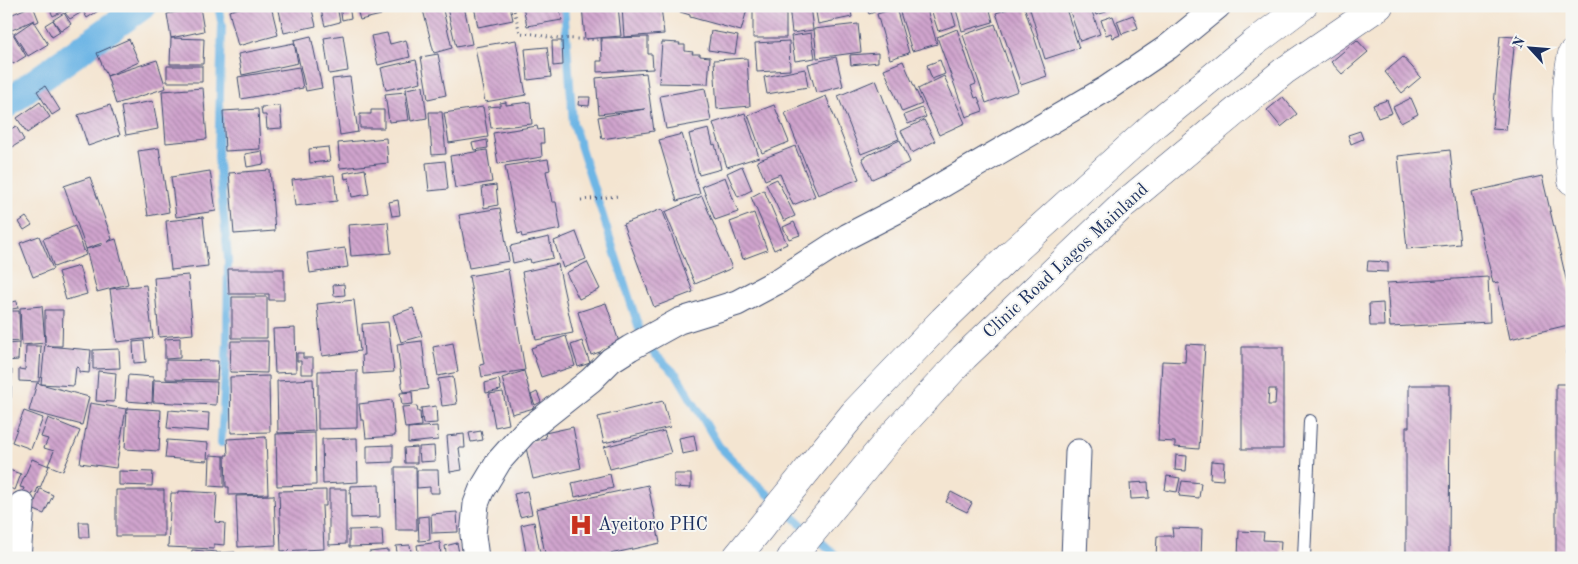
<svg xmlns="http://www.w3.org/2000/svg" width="1578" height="564" font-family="'Old Standard TT',serif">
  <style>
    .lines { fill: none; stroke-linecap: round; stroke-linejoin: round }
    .stream { stroke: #6eb6e5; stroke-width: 8 }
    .canal { stroke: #6eb6e5; stroke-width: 28 }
    .building { fill: url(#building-back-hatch); fill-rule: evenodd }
    .service-casing { stroke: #3c4a6f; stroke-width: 14 }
    .minor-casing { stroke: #3c4a6f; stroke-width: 27 }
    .primary-casing { stroke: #3c4a6f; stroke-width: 29 }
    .path { stroke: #3c4a6f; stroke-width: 3; stroke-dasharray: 1 4; stroke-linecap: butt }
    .service { stroke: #fff; stroke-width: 12 }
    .minor { stroke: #fff; stroke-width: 25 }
    .primary { stroke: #fff; stroke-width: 28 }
    .labels { text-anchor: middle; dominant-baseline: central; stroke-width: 4; stroke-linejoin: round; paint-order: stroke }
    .street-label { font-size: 18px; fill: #1b2f5e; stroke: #f6f6f2 }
    .poi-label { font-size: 18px; fill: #1b2f5e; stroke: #f6f6f2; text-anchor: start }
  </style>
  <defs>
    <pattern id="building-back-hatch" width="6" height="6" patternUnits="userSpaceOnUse" patternTransform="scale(1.25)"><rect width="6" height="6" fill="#d0a4cd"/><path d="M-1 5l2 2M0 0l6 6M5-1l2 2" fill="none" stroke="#a886aa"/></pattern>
  </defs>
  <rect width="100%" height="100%" fill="#f6f6f2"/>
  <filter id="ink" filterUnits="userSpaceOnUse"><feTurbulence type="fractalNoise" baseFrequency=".02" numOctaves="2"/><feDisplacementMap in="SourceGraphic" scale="10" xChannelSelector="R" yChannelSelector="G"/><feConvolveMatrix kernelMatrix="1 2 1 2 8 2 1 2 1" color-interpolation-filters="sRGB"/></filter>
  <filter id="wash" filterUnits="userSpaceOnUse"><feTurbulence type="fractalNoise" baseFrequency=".0096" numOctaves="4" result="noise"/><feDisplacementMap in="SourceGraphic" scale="20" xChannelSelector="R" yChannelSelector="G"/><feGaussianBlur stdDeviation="1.12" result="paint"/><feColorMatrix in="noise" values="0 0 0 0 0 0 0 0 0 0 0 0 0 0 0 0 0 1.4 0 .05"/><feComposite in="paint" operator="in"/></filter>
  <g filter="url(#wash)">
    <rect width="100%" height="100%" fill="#f4e5d1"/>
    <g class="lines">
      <!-- stream -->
      <path class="stream" d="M218 6 222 26 218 157 228 258 227 342 221 443
        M564 6 573 123 644 344 677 375 719 446 750 478 839 558"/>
      <!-- canal -->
      <path class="canal" d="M6 105 27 88 142 6"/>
    </g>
    <g id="blocks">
      <!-- building -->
      <path class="building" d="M31 6H33L39 21 35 23 34 20 12 30 6 17Z
        M48 6H63L65 10 53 16Z
        M80 6H101L97 9 98 11 87 18Z
        M246 6H271L278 35 238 46 229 11Z
        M278 6H311L316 26 284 33Z
        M320 6H337L340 22 325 26Z
        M340 6H349L351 18 342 20Z
        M356 6H379L381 15 360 20Z
        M436 6H442L452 48 434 53 423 10Z
        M453 6H464L472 44 456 47 447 8Z
        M474 6H510L513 20 478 27Z
        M523 6H559L562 20 527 26Z
        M582 6H618L621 36 585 39Z
        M637 6H661L664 34 624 37 622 7Z
        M678 6H748L741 31 690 17V15L677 11Z
        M753 6H786V38H753Z
        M789 6H810L813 30 792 33Z
        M815 6H850L852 17 818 24Z
        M866 6H885L886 8 869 14Z
        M898 6H926L937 44 912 51Z
        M930 6H950L956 25 938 31Z
        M955 6H989L993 22 962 31Z
        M1016 6H1024L1047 76 1021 85 996 13Z
        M1029 6H1065L1079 48 1045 59Z
        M1068 6H1090L1100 34 1080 41Z
        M1095 6H1104L1106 12 1096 15 1093 7Z
        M78 7 82 12 70 19 65 13Z
        M200 7 204 31 171 38 167 14Z
        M896 8 909 53 890 59 877 14Z
        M64 13 71 24 61 31 53 20Z
        M1133 15 1138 28 1122 34 1117 21Z
        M1113 16 1120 35 1113 38 1111 33 1106 35 1101 20Z
        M53 20 60 32 52 37 45 25Z
        M33 21 48 44 28 56 14 34Z
        M6 22 26 56 13 64 6 52Z
        M858 24 861 52 817 58 814 29Z
        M995 24 1018 91 986 103 963 35Z
        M957 29 976 84 971 86 975 98 978 97 983 111 966 117 937 37Z
        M711 31 738 36 735 54 708 50Z
        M387 33 390 44 406 40 410 57 378 65 371 36Z
        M811 33 815 58 795 61 791 36Z
        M343 35 348 71 329 74 324 38Z
        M311 36 322 88 306 91 294 40Z
        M1500 36 1515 37 1506 130 1492 129Z
        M648 37V54H652L653 69 597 72V61H602L601 38Z
        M171 38 204 39 203 64H170Z
        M129 39 139 62 107 76 97 53Z
        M516 40 526 95 485 102 475 47Z
        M1357 40 1368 52 1342 74 1331 62Z
        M552 41H562L563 65 553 66Z
        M789 41 790 70 757 72 755 43Z
        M662 42 680 43 679 45H685V51L693 52 692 54H700V56L710 57 708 84 659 83Z
        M294 43 298 63 242 75 238 54Z
        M547 47 551 77 528 80 525 49Z
        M878 53V62L851 65 850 55Z
        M438 54 446 95 428 99 421 57Z
        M836 57 843 86 816 93 808 64Z
        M1403 57 1421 77 1402 93 1385 72Z
        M747 58 750 106 717 109 714 60Z
        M6 59 11 68 6 70Z
        M157 60 166 88 116 104 107 76Z
        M416 60 421 82 386 90 381 68Z
        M940 60 945 74 932 79 927 65Z
        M903 61 922 104 902 112 884 69Z
        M167 66H202V82H167Z
        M299 67 303 88 241 99 238 77Z
        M805 69 808 87 767 94 764 77Z
        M646 73 654 131 602 139 598 117 645 109 599 114 596 78Z
        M944 76 965 123 939 135 918 89Z
        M350 77 358 132 340 135 332 79Z
        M876 80 899 139 861 154 838 96Z
        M45 86 60 110 52 115 37 91Z
        M423 86 427 118 411 121 406 89Z
        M203 88 207 139 166 143 162 91Z
        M705 88 711 121 666 129 660 96Z
        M405 92 409 120 389 122 385 94Z
        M826 96 859 179 818 195 785 113Z
        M579 97H590L589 106 578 105Z
        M1283 97 1297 114 1281 127 1267 110Z
        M1411 98 1418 114 1401 123 1393 107Z
        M1387 100 1392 113 1378 118 1373 105Z
        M153 101 158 129 126 135 121 107Z
        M40 102 50 117 27 133 17 118Z
        M506 102V105L530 102 532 124 491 128 488 107 500 106V103Z
        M110 105 120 135 88 146 78 115Z
        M774 105 789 142 762 153 748 115Z
        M280 106 282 128 267 129 266 115H262L261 107Z
        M483 107 488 137 449 143 444 113Z
        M922 108 926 117 908 124 904 115Z
        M258 109 260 149 225 151 223 111Z
        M371 110H384V128H360V114H371Z
        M429 112H442L446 154 432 155Z
        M745 113 759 157 727 167 713 123Z
        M924 120 935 141 912 153 901 131Z
        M16 126 24 140 6 151V130L10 128 11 129Z
        M537 126 538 130 543 129 544 143H541L542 157 498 164 493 133Z
        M709 129 713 145 715 144 721 169 699 175 689 134Z
        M1360 131 1363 139 1351 144 1348 135Z
        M682 134 700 194 677 201 659 140Z
        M386 138 388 163 340 168 338 143Z
        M487 140 488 148 474 150 472 143Z
        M900 140 910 162 872 179 862 158Z
        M795 146 815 196 793 205 780 174 765 180 757 161Z
        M328 147 330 161 310 163 309 149Z
        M159 148 169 212 148 216 138 151Z
        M487 150 492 182 455 188 450 156Z
        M1450 150 1460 244 1407 249 1398 156Z
        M262 151 264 164 247 167 245 154Z
        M548 159 550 170 546 171 552 202H556L561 229 522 237 521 233 518 234 505 166Z
        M445 161 448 189 429 191 426 163Z
        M742 166 752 190 738 197 727 173Z
        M365 169 369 194 352 197 349 178 345 179 344 173Z
        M270 170 275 231 234 234 229 173Z
        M210 171 216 211 176 217 171 177Z
        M334 175 337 201 295 206 292 180Z
        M1542 176 1572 304V324L1510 339 1498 282 1493 283 1472 192Z
        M90 177 112 239 107 242 116 239 128 284 97 292 86 249 102 245V243L86 249 64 186Z
        M725 177 738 212 715 220 702 186Z
        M777 179 795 216 784 221 766 184Z
        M496 185 498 205 484 208 482 187Z
        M764 190 787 244 774 250 751 197Z
        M702 196 732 268 695 284 665 212Z
        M398 200 400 215 392 216 389 202Z
        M500 208 509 261 469 268 459 215Z
        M662 209 693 292 654 307 623 224Z
        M754 213 767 250 743 259 730 222Z
        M26 217 32 225 24 230 19 222Z
        M203 217 208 266 171 270 166 221Z
        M388 222 391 253 351 256 348 225Z
        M794 222 800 235 789 239 783 227Z
        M75 226 84 250H82H84L86 255 54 267 43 239Z
        M576 232 586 259 563 268 554 241Z
        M39 236 53 269 33 277 20 243Z
        M549 237 553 258 531 263 530 259 513 263 510 246Z
        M345 248 348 267 310 273 307 253Z
        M1368 261 1388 262V272L1367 271Z
        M587 262 600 289 579 299 566 273Z
        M558 264 573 333 536 340 522 272Z
        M79 266 87 294 66 300 58 272Z
        M228 269H284V300H269V294H229Z
        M508 269 525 370 482 377 480 365 484 364 469 276Z
        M188 275 193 334 159 337 154 278Z
        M1488 277 1490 322 1390 327 1387 283Z
        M344 284 345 295 334 296 333 285Z
        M146 285 153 338 117 342 110 289Z
        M232 297H267V338H232Z
        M354 300 360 351 322 356 317 304Z
        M17 301 18 308 6 310V303Z
        M606 303 620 345 591 355 578 312Z
        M1383 303 1384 326H1370L1369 304Z
        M42 306 45 342V310H63L62 346H47L91 350 89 373 79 372V368L76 367 74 386 41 384 45 343 22 345 20 308Z
        M413 308 422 336 401 342 393 315Z
        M6 311H19L20 341 6 342Z
        M388 322 394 372 363 374 362 355H364L362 324Z
        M295 328 296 372 275 373 273 329Z
        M1569 330H1572V354H1567Z
        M566 336 575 366 541 377 531 348Z
        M180 338V358L165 359V339Z
        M144 341 146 362 134 363 133 342Z
        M231 341H268L267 373 230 372Z
        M422 341 428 389 403 392 397 344Z
        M582 341 590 363 578 367 571 345Z
        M19 343 18 360 6 361V344Z
        M453 343 458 372 438 376 433 347Z
        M1186 344 1205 345 1199 449 1175 447V442L1158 441 1162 361 1185 362Z
        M26 346H41L39 382 19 381V369L25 370Z
        M1242 347H1283V449H1242ZM1269 389H1276L1275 405H1268Z
        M119 349 120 368 93 369V350Z
        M297 353H303V358H313V374H301V361H297Z
        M166 360 218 361 217 380 166 379Z
        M6 370H12L11 398H6Z
        M357 370V428L318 429V371Z
        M98 371 116 373 114 402 96 401Z
        M524 371 534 408 512 414 502 378Z
        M128 375 153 377 152 403 126 401Z
        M269 376 270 432 231 433 230 377Z
        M453 377 457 404 442 406 438 379Z
        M313 379 315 431 278 433 277 381Z
        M499 379 501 390 486 393 485 383Z
        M154 380 217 382 216 405 153 402Z
        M37 383 89 397 82 425 29 411Z
        M1556 384H1572V558H1556Z
        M1409 385H1450L1449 558H1406V427H1409Z
        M412 392 413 404 402 405 400 393Z
        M503 392 509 424 495 427 489 394Z
        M537 392 541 402 535 405 531 395Z
        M392 400 395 436 366 438 364 420H361L359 404Z
        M663 401 670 427 604 443 598 417Z
        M90 403 126 409 116 468 80 463Z
        M417 406 418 412H420L421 426 405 428 402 407Z
        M436 406 437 423 423 424 421 408Z
        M127 408 161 410 159 451 125 449Z
        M169 410 209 413 208 431 167 428Z
        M24 411 43 418 31 449 12 442Z
        M48 418 80 431 63 471 48 465 54 451 44 448 48 439 41 437Z
        M437 426 438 440 408 443V428Z
        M573 427 581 468 533 479 525 443 546 438 545 433Z
        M481 431 483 440 471 442 469 433Z
        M664 431 671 453 610 469 604 447Z
        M315 433 316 485 277 486 276 434Z
        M464 434 465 448H459L462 470 450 472 447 436Z
        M694 435 697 451 682 454 679 438Z
        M266 437 268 494 229 495V487H226L225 455H228L227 439Z
        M357 438 358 482 323 484 322 439Z
        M167 440 208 443 207 461 165 458Z
        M393 445V462L367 463V446Z
        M434 446 435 461 420 462 419 447Z
        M417 447V463H405L404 448Z
        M210 455 224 456V487L209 486Z
        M1176 455 1187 456 1186 471 1175 470Z
        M32 459 49 466 40 488 38 487 36 493 32 492 29 499 21 496 24 488 20 487Z
        M1211 461 1224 462 1223 480 1210 479Z
        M395 467H416L417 530H396Z
        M6 469 21 474 15 490 6 487Z
        M417 470H438L439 493H430V487L417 488Z
        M119 471 153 472 152 486 119 485Z
        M610 474 613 488 575 497 572 483Z
        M674 474H691V488L674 487Z
        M1167 476 1180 478 1177 492 1165 490Z
        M1182 481 1201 483 1199 498 1179 496Z
        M1148 482 1149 498 1131 499 1130 483Z
        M379 485 380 517 351 518 350 486Z
        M648 485 660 543 592 558H546L536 509Z
        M40 489 53 495 44 514 32 509Z
        M329 489H346V544L329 545Z
        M116 490H164V536H116Z
        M326 490V506H322L324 549 281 551 279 491Z
        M178 491 217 493 215 522 225 523 224 545 214 544V549L168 547 171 493H178Z
        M527 491 532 514 520 517 514 494Z
        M951 492 972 503 967 512 946 502Z
        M6 493 16 496 12 507 6 505Z
        M274 495 276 545 238 547 236 496Z
        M457 512 458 532 432 533 431 514Z
        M429 516 430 540 419 541 418 517Z
        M79 522H88L89 537H80Z
        M534 522 541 558H527L521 525Z
        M1172 528 1202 529 1201 558H1190V554H1183L1184 558H1156L1157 536H1173Z
        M382 529 383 546 349 547V530Z
        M1239 531 1264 532 1263 540 1281 541 1280 558H1238Z
        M440 542 441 558H419L417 545Z
        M457 543 460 558H447L445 546Z
        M410 545 412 558H398L396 546Z
        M192 550 217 552 216 558H191Z
        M388 550V558H370L369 552Z
        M235 552 236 558H217V553Z"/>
    </g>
  </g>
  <g filter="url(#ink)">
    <use href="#blocks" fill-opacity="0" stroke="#3c4a6f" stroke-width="1"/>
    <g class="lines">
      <defs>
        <path id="service" d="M1304 558 1310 421"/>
        <path id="minor" d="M18 558 22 504
          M476 558 473 535 476 504 481 491 499 461 524 433 591 380 611 360 630 348 679 321 737 303 780 280 848 236 906 206 1106 89 1168 47 1218 6
          M1074 558 1078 452"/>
        <path id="primary" d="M1572 54C1562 97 1567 138 1572 181
          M736 558 854 413 943 320 1009 256 1154 125 1254 43 1303 6
          M791 558 890 438 964 357 1124 204 1284 71 1379 6"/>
      </defs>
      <!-- service casing -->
      <use href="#service" class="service-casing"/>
      <!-- minor casing -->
      <use href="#minor" class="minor-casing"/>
      <!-- primary casing -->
      <use href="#primary" class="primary-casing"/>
      <!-- path -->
      <path class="path" d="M513 6 520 33 535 34 552 38 603 40
        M581 200 619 196"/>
      <!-- service -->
      <use href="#service" class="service"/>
      <!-- minor -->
      <use href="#minor" class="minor"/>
      <!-- primary -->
      <use href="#primary" class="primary"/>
    </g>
  </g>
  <!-- icons -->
  <defs>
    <symbol id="hospital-bare" viewBox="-9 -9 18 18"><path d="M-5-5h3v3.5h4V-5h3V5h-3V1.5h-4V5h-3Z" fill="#c8321e" stroke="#f6f6f2" stroke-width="2.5" paint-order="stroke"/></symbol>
  </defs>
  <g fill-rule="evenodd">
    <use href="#hospital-bare" x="565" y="509" width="32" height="32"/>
  </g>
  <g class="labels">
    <!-- street labels -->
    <g class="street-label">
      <text transform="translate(1066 261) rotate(-43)">Clinic Road Lagos Mainland</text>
    </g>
    <!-- poi labels -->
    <g class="poi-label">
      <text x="598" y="525">Ayeitoro PHC</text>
    </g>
  </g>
  <!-- margin -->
  <rect width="1578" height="564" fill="none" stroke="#f6f6f2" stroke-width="25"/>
  <!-- north arrow -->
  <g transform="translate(1530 48) rotate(296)" stroke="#f6f6f2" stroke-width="4" paint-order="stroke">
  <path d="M0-4L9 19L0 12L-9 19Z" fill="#1b2f5e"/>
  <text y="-8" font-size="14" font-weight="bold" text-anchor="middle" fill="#1b2f5e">N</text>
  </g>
</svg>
